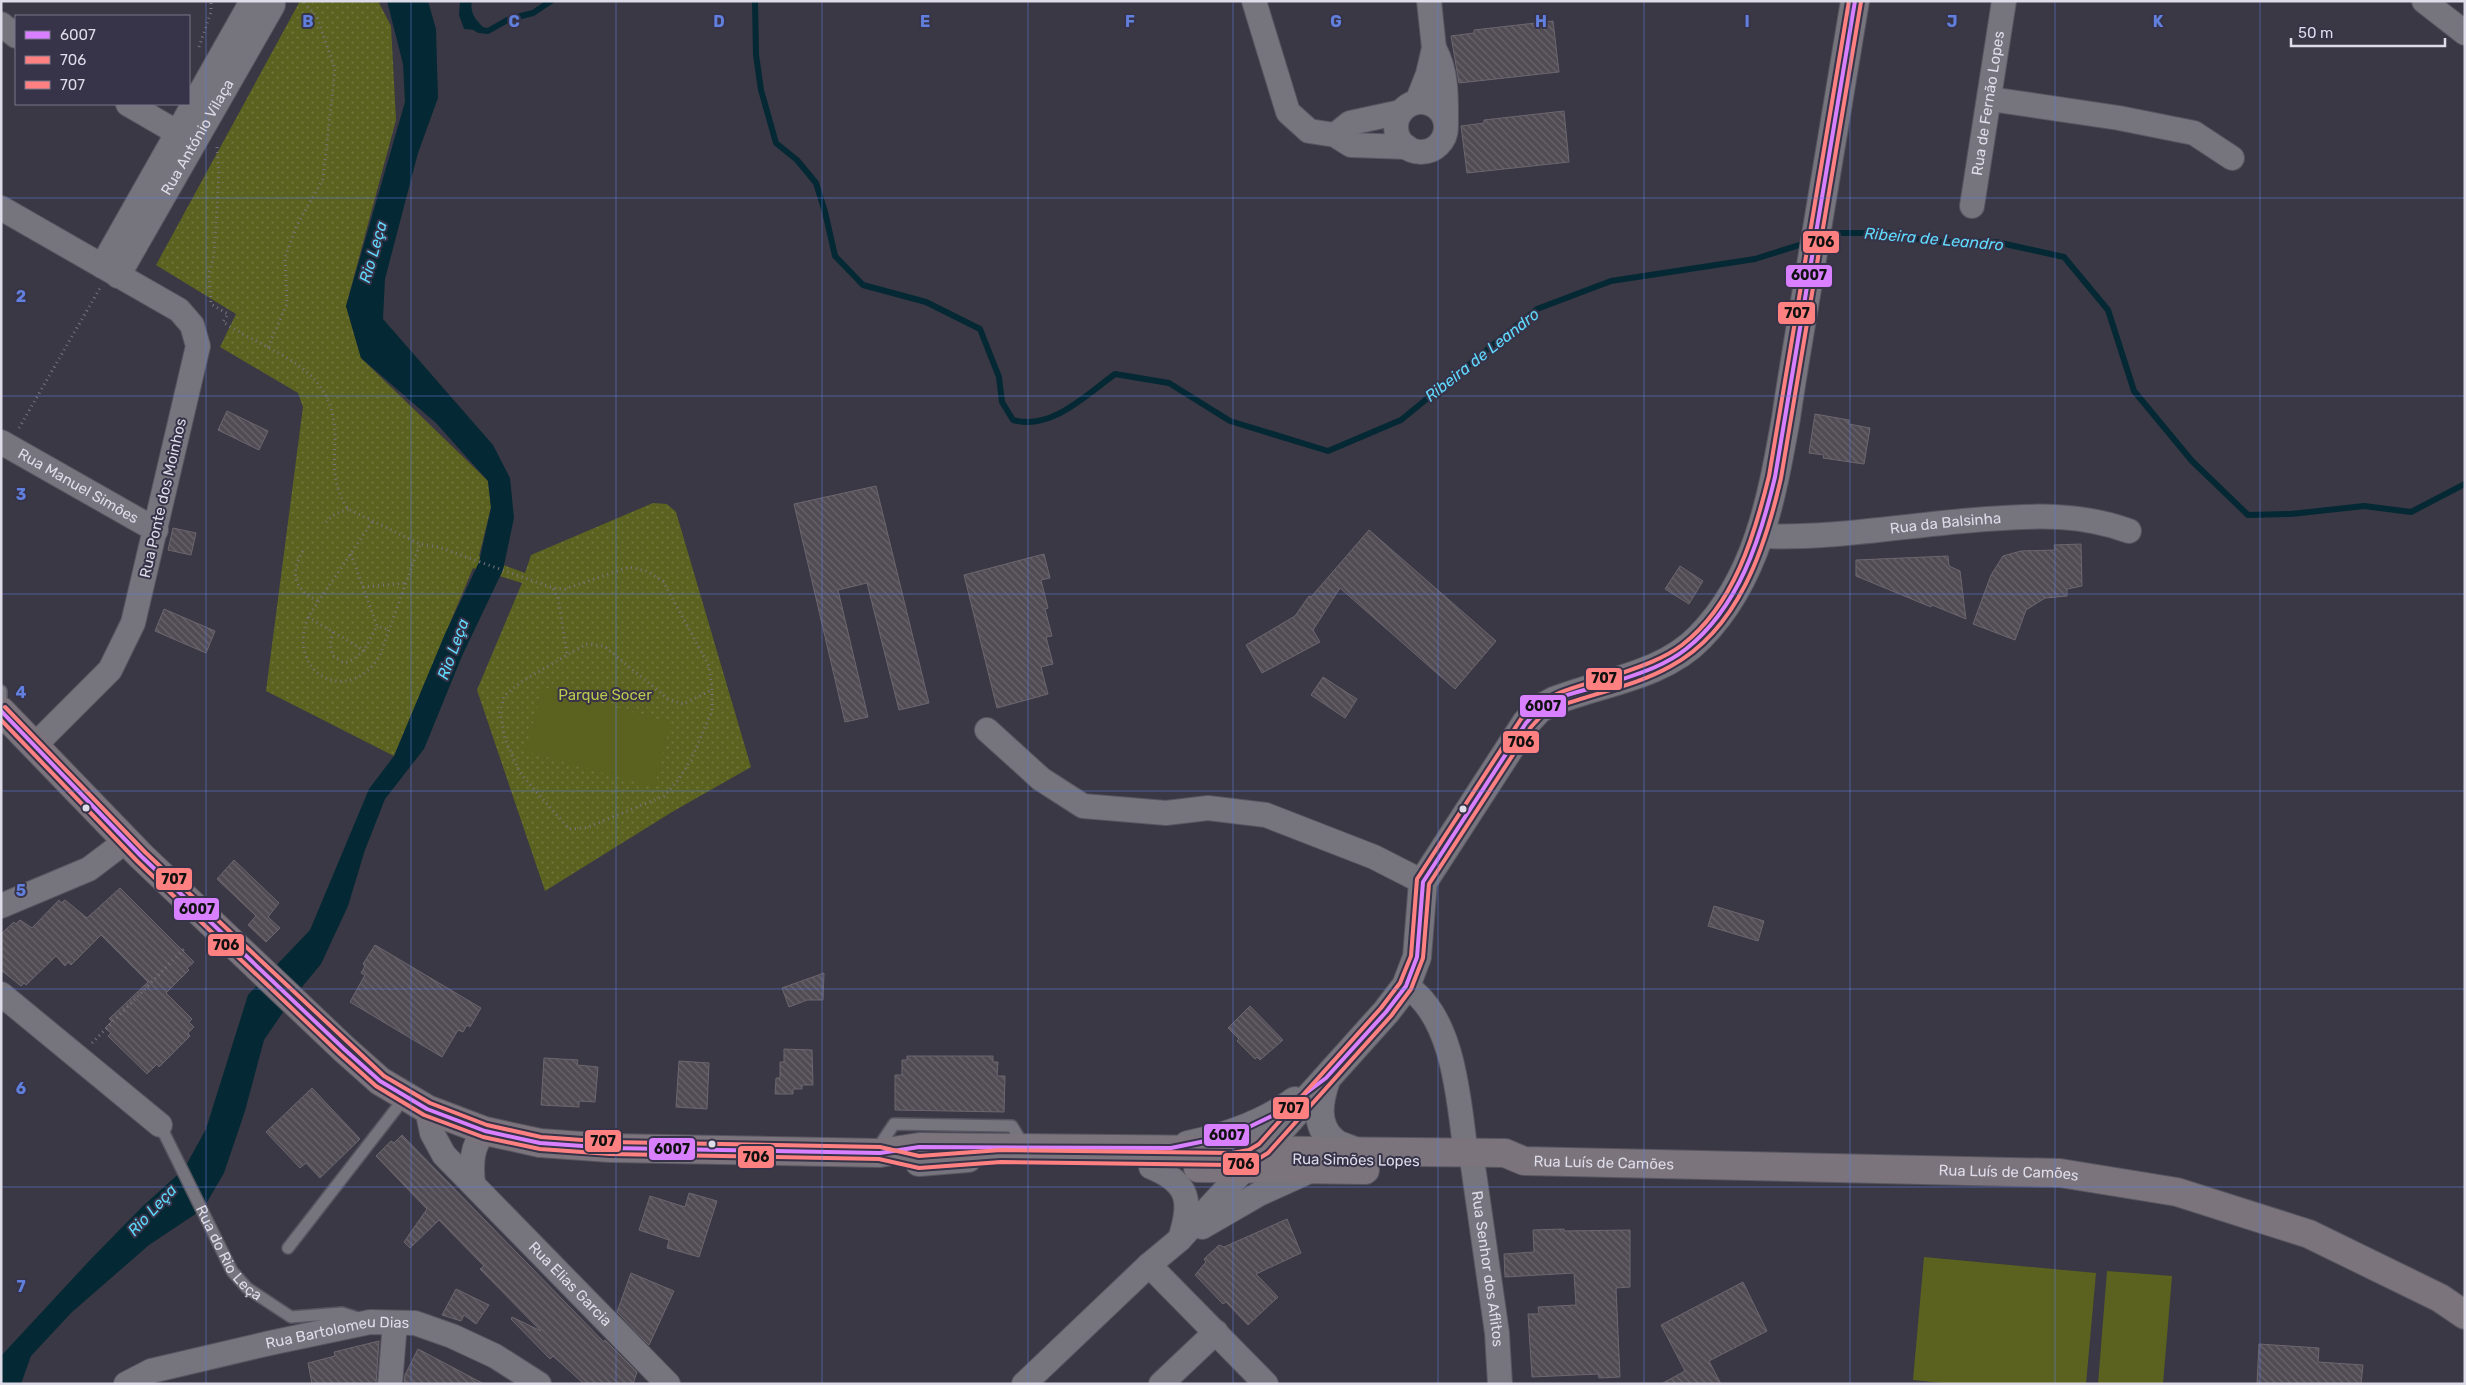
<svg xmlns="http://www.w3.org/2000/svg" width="2466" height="1385" font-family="Rubik,sans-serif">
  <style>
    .park { fill: url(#park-dots) }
    .garden { fill: #5b621f }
    .water { fill: #052934 }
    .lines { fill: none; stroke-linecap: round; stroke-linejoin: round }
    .stream { stroke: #052934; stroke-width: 6 }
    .building { fill: url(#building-back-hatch); stroke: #6c666f }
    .service-casing { stroke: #575560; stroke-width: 14 }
    .minor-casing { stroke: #575560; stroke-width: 26 }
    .tertiary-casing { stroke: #575560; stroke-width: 30 }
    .primary-casing { stroke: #575560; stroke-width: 30 }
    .path { stroke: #76747d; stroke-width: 3; stroke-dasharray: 1 4; stroke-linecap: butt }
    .service { stroke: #76747d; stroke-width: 11 }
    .minor { stroke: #76747d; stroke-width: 24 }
    .tertiary { stroke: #76747d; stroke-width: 28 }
    .primary { stroke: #7b747c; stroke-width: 28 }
    .bus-1-casing { stroke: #373349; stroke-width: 8 }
    .bus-2-casing { stroke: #373349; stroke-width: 8 }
    .bus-3-casing { stroke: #373349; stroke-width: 8 }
    .bus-1 { stroke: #d880ff; stroke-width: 4 }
    .bus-2 { stroke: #ff8080; stroke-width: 4 }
    .bus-3 { stroke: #ff8080; stroke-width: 4 }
    .grid { fill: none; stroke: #6180de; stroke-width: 1; stroke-opacity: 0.55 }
    .bus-dot { fill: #dedce9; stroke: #373349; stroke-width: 2 }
    .labels { text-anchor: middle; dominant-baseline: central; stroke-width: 4; stroke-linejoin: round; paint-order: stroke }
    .street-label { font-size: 15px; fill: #dedce9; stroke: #373349 }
    .park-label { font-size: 15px; fill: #bcc94c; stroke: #373349 }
    .water-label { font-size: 16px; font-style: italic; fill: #5fd9fc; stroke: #373349 }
    .grid-label { font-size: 16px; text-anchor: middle; font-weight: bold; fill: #6180de; stroke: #373349; stroke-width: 4; stroke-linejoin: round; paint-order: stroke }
    .line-badge { stroke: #373349; stroke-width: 2 }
    .pale-badge-label { font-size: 14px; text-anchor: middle; font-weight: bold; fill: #111 }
  </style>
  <defs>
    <pattern id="park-dots" width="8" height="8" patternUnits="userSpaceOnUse" patternTransform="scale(1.25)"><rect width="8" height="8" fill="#5b621f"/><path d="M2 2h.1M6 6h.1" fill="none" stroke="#727840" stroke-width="1.8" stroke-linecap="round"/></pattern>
    <pattern id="building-back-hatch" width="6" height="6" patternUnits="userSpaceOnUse" patternTransform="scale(1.25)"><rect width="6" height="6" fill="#514b54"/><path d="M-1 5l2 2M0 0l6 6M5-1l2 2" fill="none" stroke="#6a646d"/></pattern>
  </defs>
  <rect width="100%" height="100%" fill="#3a3844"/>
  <!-- park -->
  <path class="park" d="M300 1H378L391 26 396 120 346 306 361 358 488 481 491 507 479 556 525 573 531 555 653 503 667 504 676 512 751 767 672 812 545 891 477 690 522 583 473 568 394 756 266 691 303 407 298 393 220 347 236 314 156 265Z"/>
  <!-- garden -->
  <path class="garden" d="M543 687 671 723 654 787 525 751Z
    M1924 1257 2096 1273 2086 1384H1953L1913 1380Z
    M2107 1271 2172 1276 2163 1384H2098Z"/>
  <!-- water -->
  <path class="water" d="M387 1H428L436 29 438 98 418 153 385 279 383 319 493 445 510 478 514 518 503 570 462 656 424 749 385 799 365 850 348 906 321 964 292 999 264 1040 245 1111 224 1173 203 1209 149 1245 71 1313 31 1356 21 1384H1V1356L91 1259 143 1206 184 1169 206 1129 248 995 310 930 369 789 394 756 445 634 479 562 491 508 488 481 436 423 361 358 346 306 405 102 403 64Z
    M460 1H472C469 14 478 23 488 31L464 29 459 15Z"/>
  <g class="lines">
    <!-- stream -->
    <path class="stream" d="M755 1 756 55 761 90 776 143 797 160 816 183 825 212 835 256 863 285 926 302 980 329 999 377 1002 402 1013 420C1051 431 1086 395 1115 374L1169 383 1230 421 1328 451 1401 420 1537 309 1611 281 1755 259 1809 242
      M471 25 479 30 488 31 509 19 533 13 551 1
      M1823 238 1839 233H1888L1932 242H1996L2064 257 2108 310 2134 391 2192 461 2248 515 2291 514 2364 506 2411 512 2465 484"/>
  </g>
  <!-- building -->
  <path class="building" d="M1553 21 1559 72 1459 83 1451 36 1474 33V30Z
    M1564 111 1569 162 1467 173 1461 126 1484 123V120Z
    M227 411 268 431 259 450 218 430Z
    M1815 414 1849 420V424L1870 428 1864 464 1823 458 1824 455 1809 453Z
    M876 486 929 703 899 710 867 583 838 590 868 717 845 722 794 504Z
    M173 528 196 533 191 555 168 550Z
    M1369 530 1496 641 1455 689 1340 588 1313 630 1320 642 1262 673 1246 645 1295 616 1309 596 1311 597Z
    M2081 544 2082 586 2067 589V596L2045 598 2026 610 2015 640 1973 624 1991 575 2003 556 2021 551 2055 550 2054 545Z
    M1044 554 1050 578 1041 580 1048 608 1045 609 1052 636 1046 637 1053 664 1041 667 1048 694 997 708 964 575Z
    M1948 556 1949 566 1960 571 1966 619 1932 605 1931 607 1856 576V560Z
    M1680 566 1703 581 1689 604 1665 589Z
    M164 609 215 631 206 653 155 631Z
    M1323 677 1357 699 1345 718 1311 695Z
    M234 860 279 903 268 917 280 928 266 942 248 925 256 916 217 879Z
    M120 888 194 962 187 968 189 970 166 993 192 1019 189 1022 194 1027 188 1033 190 1036 159 1067 157 1064 147 1074 108 1036 111 1033 105 1028 112 1021 109 1019 148 982 101 935 71 965 68 962 65 966 56 956 26 985 24 983 21 986 1 970V934L14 922 16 924 20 920 32 928 59 900 61 903 65 900 87 918Z
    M1714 906 1764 921 1758 941 1708 926Z
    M375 945 481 1008 470 1027 467 1025 463 1032 458 1030 442 1057 350 1002 365 975 361 973 365 966 363 964Z
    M824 973 823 1000H807L789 1007 782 988Z
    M1250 1006 1283 1040 1260 1060 1257 1057 1255 1059 1237 1041 1239 1039 1228 1028Z
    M784 1049 812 1050 813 1085H802V1089H793V1094H775L776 1078H780V1062H784Z
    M907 1056H993V1062H998L997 1076H1005L1004 1112 895 1110V1075H902V1060H907Z
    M544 1058 578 1060 577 1065 598 1067 595 1102 579 1101V1107L541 1105Z
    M679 1061 709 1063 707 1109 676 1107Z
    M312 1088 360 1139 320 1178 306 1163 300 1168 266 1132Z
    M402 1135 604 1342 605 1340 637 1372 633 1384H584L553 1356 550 1359 511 1319 512 1317 541 1331 480 1269 484 1266 439 1220 410 1248 404 1242 427 1209 376 1156 391 1141 394 1143Z
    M689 1193 717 1201 699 1257 667 1248 669 1240 639 1230 650 1196 685 1207Z
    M1287 1219 1301 1253 1256 1274 1278 1297 1248 1325 1226 1302 1223 1304 1195 1275 1206 1262 1204 1259 1219 1245 1224 1247Z
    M1564 1229V1231L1630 1230V1287L1616 1288 1620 1377 1599 1378 1598 1374 1532 1377 1528 1314H1539L1538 1307 1576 1305 1574 1273 1505 1277 1504 1254 1534 1252 1533 1230Z
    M631 1273 674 1291 649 1345 617 1312Z
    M1743 1282 1767 1331 1709 1361 1721 1384H1661L1685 1371 1661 1325Z
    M456 1289 489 1305 476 1324 464 1315 461 1321 442 1315Z
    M379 1341 376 1384H312L308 1363 335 1356 334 1352Z
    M2259 1344 2319 1348 2318 1362 2363 1365 2361 1384H2257Z
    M418 1349 484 1384H404L405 1375Z"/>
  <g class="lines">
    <defs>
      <g id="service">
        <path d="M1 691V700"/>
        <path id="s1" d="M160 1125 232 1271 247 1288 291 1317 342 1313 361 1319"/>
        <path d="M876 1151 894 1124 1012 1126 1024 1146"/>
        <path d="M288 1248 406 1096"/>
      </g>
      <g id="minor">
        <path d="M1254 1 1288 112 1309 131 1335 135 1351 145 1407 147"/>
        <path d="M2424 1 2465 33"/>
        <path d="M1 24 16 36"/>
        <path d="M1435 50C1447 72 1446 98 1446 123"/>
        <path d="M1990 99 2119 118 2194 133 2232 158"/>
        <path d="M1417 102 1428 74 1434 48 1429 1"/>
        <circle cx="1421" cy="127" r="25"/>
        <path d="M128 104 178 133"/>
        <path d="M1335 135 1350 123 1401 112"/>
        <path id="s2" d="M1972 206 2004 1"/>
        <path d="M1 208 179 310 192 325 198 346 133 623 110 670 35 745"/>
        <path d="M102 266 252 1"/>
        <path id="s3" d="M118 276 273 5 266 1"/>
        <path id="s4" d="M1 442 156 530"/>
        <path id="s5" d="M1761 536C1836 539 1912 524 1987 519 2037 515 2082 514 2129 531"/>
        <path d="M987 730 1041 779 1083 806 1166 813 1208 808 1266 815 1374 857 1423 882"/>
        <path d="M1 906 89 869 126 841"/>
        <path d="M1406 986C1451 1014 1458 1091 1464 1139"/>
        <path d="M1 994 160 1125"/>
        <path id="s6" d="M427 1109 432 1133 444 1155 668 1384"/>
        <path id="s7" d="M1471 1152 1497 1333 1500 1384"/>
        <path d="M1151 1167C1190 1183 1192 1202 1180 1239"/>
        <path d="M473 1184C471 1165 471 1146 485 1131"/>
        <path d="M1202 1227 1259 1194 1312 1170"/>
        <path d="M1149 1265 1266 1384"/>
        <path id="s8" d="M126 1384 151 1371 270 1343 370 1322 415 1323 452 1336 495 1356 539 1384"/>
        <path d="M390 1384 395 1323"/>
        <path d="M1024 1384 1149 1265 1179 1240 1255 1158"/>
        <path d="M1161 1384 1216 1332"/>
      </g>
      <path id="tertiary" d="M1326 1080C1319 1100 1314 1125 1333 1141 1338 1146 1348 1148 1355 1151
        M1188 1145C1226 1137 1263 1125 1295 1101
        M1243 1158 1263 1149 1386 1012 1406 986 1417 957 1423 882 1526 723 1539 709 1554 701C1602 682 1663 676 1700 637 1758 578 1772 496 1786 418 1792 377 1799 336 1806 295 1823 197 1839 99 1855 1
        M919 1162 968 1158"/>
      <g id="primary">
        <path id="s9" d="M1 711 141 856 344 1049 380 1081 427 1109 485 1131 540 1143 610 1148 880 1153 919 1147 1505 1153 1524 1161 2060 1173 2177 1192 2309 1234 2440 1298 2465 1315"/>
        <path d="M1198 1168 1365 1170"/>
      </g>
    </defs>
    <!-- service casing -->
    <use href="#service" class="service-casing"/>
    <!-- minor casing -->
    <use href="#minor" class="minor-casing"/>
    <!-- tertiary casing -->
    <use href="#tertiary" class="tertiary-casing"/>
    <!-- primary casing -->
    <use href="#primary" class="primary-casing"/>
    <!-- path -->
    <path class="path" d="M199 47 211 12V1
      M217 147 219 174 214 256 209 273 211 304 228 314 223 322C274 356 336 365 335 439 334 465 332 486 348 509L420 544 438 547 553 588 565 589 629 567 646 571 663 581 709 666 712 690V711L691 760 676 783 664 796 586 828 569 829 520 773 505 739 500 712 504 696 521 682 586 644 604 646 668 699 683 704 712 690
      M268 347 287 304 285 257 297 225 323 179 335 69 317 17 303 1
      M19 428 100 288
      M326 522 335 514 348 509
      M372 522 308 617C285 675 350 707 380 655L420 544
      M303 551C289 574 295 590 318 601
      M351 554 377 626 389 630
      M363 587 405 583
      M553 589 558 598 567 655
      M308 617 365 651
      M333 632 330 644 333 656 344 663C364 657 368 643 377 626
      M92 1043 184 949"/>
    <!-- service -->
    <use href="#service" class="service"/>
    <!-- minor -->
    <use href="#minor" class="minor"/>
    <!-- tertiary -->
    <use href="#tertiary" class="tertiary"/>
    <!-- primary -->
    <use href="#primary" class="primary"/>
    <defs>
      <path id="bus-1" d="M1 711 141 856 344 1049 380 1081 427 1109 485 1131 540 1143 610 1148 880 1153 919 1147 1171 1148 1215 1139 1249 1127 1282 1111 1326 1078 1386 1012 1406 986 1417 957 1423 882 1526 723C1530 719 1534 713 1539 709 1560 693 1593 689 1617 681 1641 673 1666 665 1686 649 1739 607 1760 540 1775 477L1855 1"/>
      <path id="bus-2" d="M1 720 137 861 340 1054 376 1086 424 1115 483 1137 540 1149 610 1154 879 1159 919 1168 1001 1162 1232 1165 1253 1162 1268 1153 1391 1016 1411 989 1423 958 1429 884 1531 727 1543 714 1557 707C1594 693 1636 686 1671 666 1739 629 1765 548 1781 478L1861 2"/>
      <path id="bus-3" d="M5 707 145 852 384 1076 430 1103 487 1125 541 1137 610 1142 880 1147 919 1156 1001 1150 1232 1153 1249 1150 1259 1144 1381 1008 1400 983 1411 956 1417 879 1521 719C1548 691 1577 687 1613 676 1636 668 1662 660 1682 645 1734 605 1754 537 1769 476L1849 1"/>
    </defs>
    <!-- bus-1 casing -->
    <use href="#bus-1" class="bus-1-casing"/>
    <!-- bus-2 casing -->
    <use href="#bus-2" class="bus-2-casing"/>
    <!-- bus-3 casing -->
    <use href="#bus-3" class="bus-3-casing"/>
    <!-- bus-1 -->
    <use href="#bus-1" class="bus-1"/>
    <!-- bus-2 -->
    <use href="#bus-2" class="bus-2"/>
    <!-- bus-3 -->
    <use href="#bus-3" class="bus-3"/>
  </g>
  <!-- grid -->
  <path class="grid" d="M206 1V1384M411 1V1384M616 1V1384M822 1V1384M1028 1V1384M1233 1V1384M1438 1V1384M1644 1V1384M1850 1V1384M2055 1V1384M2260 1V1384M1 198H2465M1 396H2465M1 594H2465M1 791H2465M1 989H2465M1 1187H2465"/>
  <!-- markers -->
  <g class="bus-dot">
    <circle cx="86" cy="808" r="4.5"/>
    <circle cx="1463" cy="809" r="4.5"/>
    <circle cx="712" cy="1144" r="4.5"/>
  </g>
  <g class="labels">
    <!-- street labels -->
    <g class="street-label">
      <text stroke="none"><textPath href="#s2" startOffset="104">Rua de Fernão Lopes</textPath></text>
      <text stroke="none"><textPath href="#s3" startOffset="160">Rua António Vilaça</textPath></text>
      <text stroke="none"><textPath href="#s4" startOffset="89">Rua Manuel Simões</textPath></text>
      <text transform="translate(163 498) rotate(-77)">Rua Ponte dos Moinhos</text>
      <text stroke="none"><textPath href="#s5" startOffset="185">Rua da Balsinha</textPath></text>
      <text transform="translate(1356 1160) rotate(1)">Rua Simões Lopes</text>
      <text stroke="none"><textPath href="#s9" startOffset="1769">Rua Luís de Camões</textPath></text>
      <text stroke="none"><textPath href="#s9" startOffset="2174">Rua Luís de Camões</textPath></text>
      <text stroke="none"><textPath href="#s1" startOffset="146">Rua do Rio Leça</textPath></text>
      <text stroke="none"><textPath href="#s7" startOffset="118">Rua Senhor dos Aflitos</textPath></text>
      <text stroke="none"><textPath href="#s6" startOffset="230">Rua Elias Garcia</textPath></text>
      <text stroke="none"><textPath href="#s8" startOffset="219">Rua Bartolomeu Dias</textPath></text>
    </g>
    <!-- park labels -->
    <g class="park-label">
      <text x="605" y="695">Parque Socer</text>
    </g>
    <!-- water labels -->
    <g class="water-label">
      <text transform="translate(1934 239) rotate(5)">Ribeira de Leandro</text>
      <text transform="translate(373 252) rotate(-74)">Rio Leça</text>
      <text transform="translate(1482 355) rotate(-38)">Ribeira de Leandro</text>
      <text transform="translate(453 649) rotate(-70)">Rio Leça</text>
      <text transform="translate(152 1210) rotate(-47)">Rio Leça</text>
    </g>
  </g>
  <g class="grid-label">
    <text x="308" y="27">B</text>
    <text x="514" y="27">C</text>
    <text x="719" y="27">D</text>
    <text x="925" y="27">E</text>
    <text x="1130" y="27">F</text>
    <text x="1336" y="27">G</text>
    <text x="1541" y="27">H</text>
    <text x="1747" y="27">I</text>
    <text x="1952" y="27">J</text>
    <text x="2158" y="27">K</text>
    <text x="21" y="302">2</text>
    <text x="21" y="500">3</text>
    <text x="21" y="698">4</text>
    <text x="21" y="896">5</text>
    <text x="21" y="1094">6</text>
    <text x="21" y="1292">7</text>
  </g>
  <g class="line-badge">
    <rect x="1802" y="230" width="38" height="24" rx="5" fill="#ff8080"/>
    <rect x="1785" y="264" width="48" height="24" rx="5" fill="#d880ff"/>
    <rect x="1777" y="301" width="39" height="24" rx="5" fill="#ff8080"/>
    <rect x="1585" y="667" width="38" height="24" rx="5" fill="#ff8080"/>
    <rect x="1519" y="694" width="48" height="24" rx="5" fill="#d880ff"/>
    <rect x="1502" y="730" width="38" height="24" rx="5" fill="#ff8080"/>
    <rect x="155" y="867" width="38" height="24" rx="5" fill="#ff8080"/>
    <rect x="173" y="897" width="47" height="24" rx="5" fill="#d880ff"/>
    <rect x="207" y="933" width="38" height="24" rx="5" fill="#ff8080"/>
    <rect x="1272" y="1096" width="38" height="24" rx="5" fill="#ff8080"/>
    <rect x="1203" y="1123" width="47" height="24" rx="5" fill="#d880ff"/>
    <rect x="584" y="1129" width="38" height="24" rx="5" fill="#ff8080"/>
    <rect x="648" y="1137" width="48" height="24" rx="5" fill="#d880ff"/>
    <rect x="737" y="1145" width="38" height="24" rx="5" fill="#ff8080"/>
    <rect x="1222" y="1152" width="38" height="24" rx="5" fill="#ff8080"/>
  </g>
  <g class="pale-badge-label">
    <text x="1821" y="247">706</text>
    <text x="1809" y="280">6007</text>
    <text x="1797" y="318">707</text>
    <text x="1604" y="683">707</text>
    <text x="1543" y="711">6007</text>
    <text x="1521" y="747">706</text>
    <text x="174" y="884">707</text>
    <text x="197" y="914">6007</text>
    <text x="226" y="950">706</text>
    <text x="1291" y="1113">707</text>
    <text x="1227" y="1140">6007</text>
    <text x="603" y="1146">707</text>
    <text x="672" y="1154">6007</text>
    <text x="756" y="1162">706</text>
    <text x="1241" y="1169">706</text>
  </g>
  <!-- border -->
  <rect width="2466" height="1385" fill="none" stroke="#dedce9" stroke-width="5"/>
  <!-- legend -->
  <rect x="15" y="15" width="175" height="90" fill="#373349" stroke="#7a7789"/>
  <rect x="25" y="31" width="25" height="8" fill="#d880ff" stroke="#7a7789"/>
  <text x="60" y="40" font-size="15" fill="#dedce9">6007</text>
  <rect x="25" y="56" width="25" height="8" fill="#ff8080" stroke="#7a7789"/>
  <text x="60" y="65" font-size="15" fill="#dedce9">706</text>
  <rect x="25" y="81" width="25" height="8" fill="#ff8080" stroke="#7a7789"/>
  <text x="60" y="90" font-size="15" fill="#dedce9">707</text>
  <!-- scale -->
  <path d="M2291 38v8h154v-8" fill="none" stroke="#dedce9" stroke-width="2.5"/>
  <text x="2298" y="38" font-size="15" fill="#dedce9" stroke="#373349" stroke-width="4" paint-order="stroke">50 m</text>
</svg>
